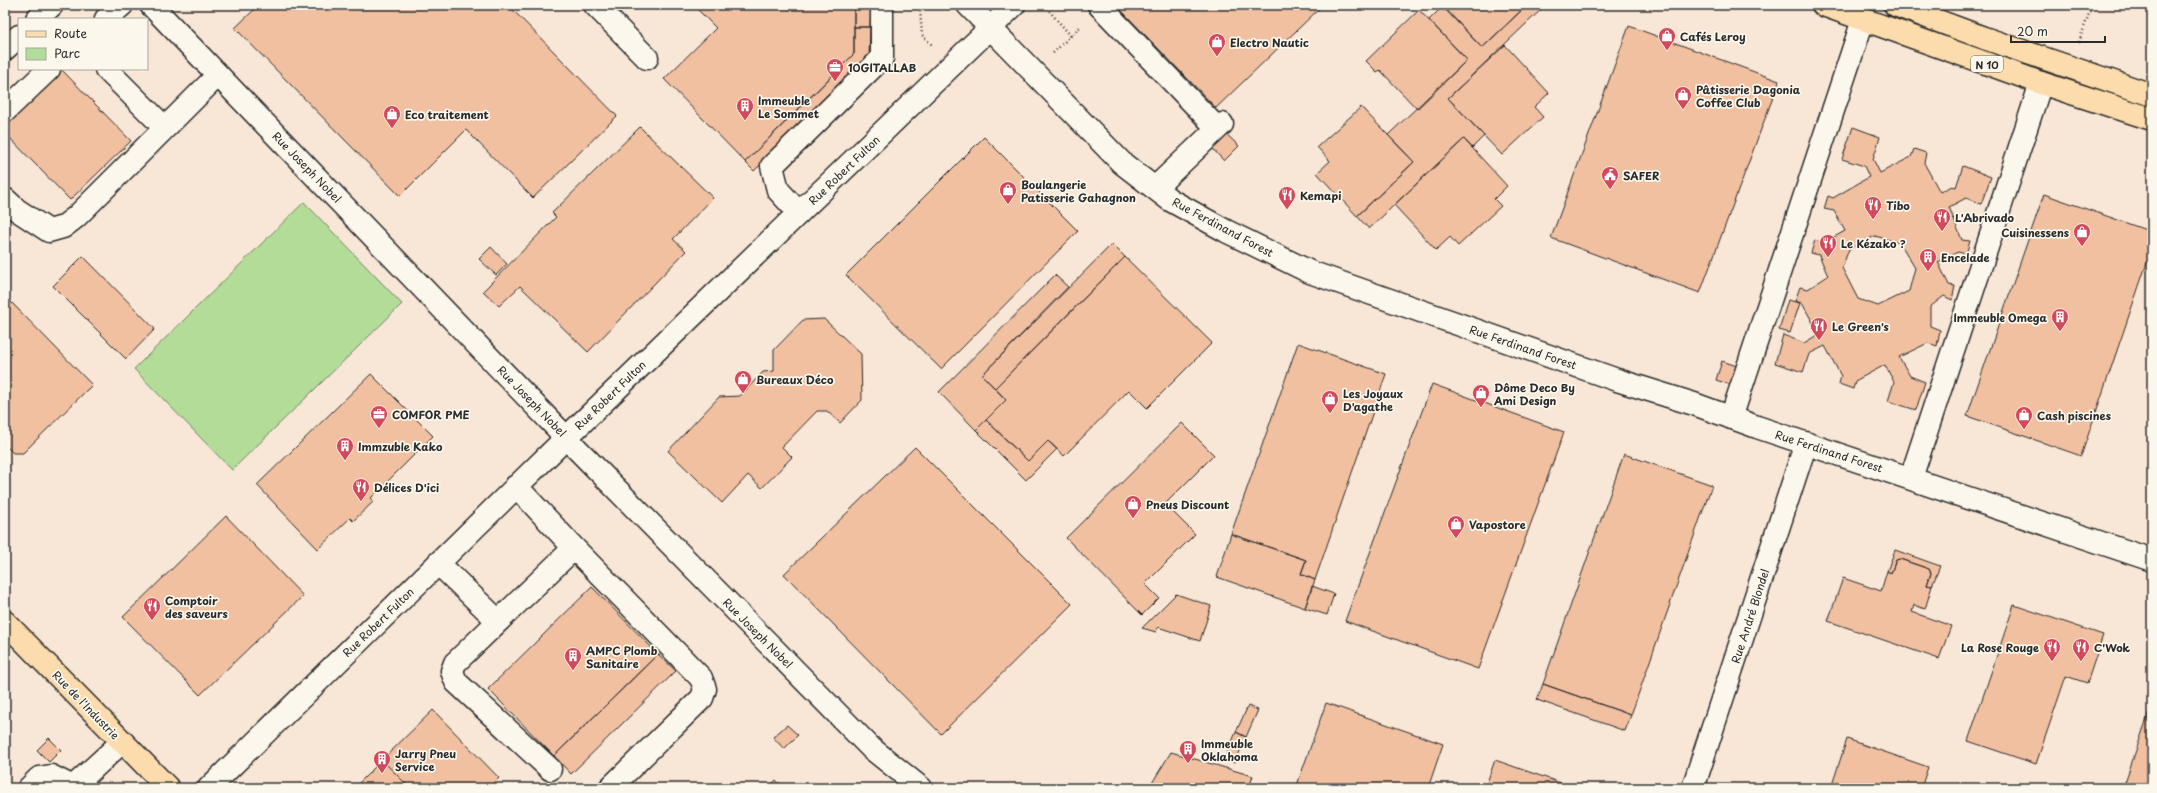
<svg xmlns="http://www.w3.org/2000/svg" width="2157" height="793" font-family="'Playpen Sans',sans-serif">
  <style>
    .built { fill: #f8e6d6; fill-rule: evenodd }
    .green { fill: #b3dc99; stroke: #6f8462 }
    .building { fill: #f1c0a1; stroke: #2b2b2b; fill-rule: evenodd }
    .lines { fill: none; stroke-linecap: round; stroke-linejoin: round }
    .minor-casing { stroke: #2b2b2b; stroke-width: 25 }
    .major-casing { stroke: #2b2b2b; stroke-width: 25 }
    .path { stroke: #2b2b2b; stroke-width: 2.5; stroke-dasharray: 1 3; stroke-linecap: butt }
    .minor { stroke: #fbf7ec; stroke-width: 22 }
    .major { stroke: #fcdcac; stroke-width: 22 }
    .labels { text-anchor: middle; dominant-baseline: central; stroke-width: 3.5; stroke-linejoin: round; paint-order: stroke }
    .shield { fill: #fbf7ec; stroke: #696865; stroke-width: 1 }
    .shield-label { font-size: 10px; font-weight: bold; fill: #2b2b2b }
    .poi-label { font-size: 11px; font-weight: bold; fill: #2b2b2b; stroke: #fbf7ec; text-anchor: start }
    .street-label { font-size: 11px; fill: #2b2b2b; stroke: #fbf7ec }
  </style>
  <rect width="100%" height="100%" fill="#fbf7ec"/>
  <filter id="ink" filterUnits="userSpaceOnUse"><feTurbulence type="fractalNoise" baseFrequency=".025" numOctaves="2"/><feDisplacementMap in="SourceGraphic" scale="8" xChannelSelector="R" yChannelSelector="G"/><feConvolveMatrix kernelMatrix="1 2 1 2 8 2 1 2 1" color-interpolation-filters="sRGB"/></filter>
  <g filter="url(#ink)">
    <!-- built -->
    <path class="built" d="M5 5H2152V788H5ZM19 19H147V69H19Z"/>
    <!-- green -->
    <path class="green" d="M304 202 402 304 232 470 134 369Z"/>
    <!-- building -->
    <path class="building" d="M5 5H12L5 12Z
      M259 5H508L617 116 533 198 466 130 400 196 235 28Z
      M693 5H854V54L745 162 664 79 716 28Z
      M854 5H871L870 27H854Z
      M1116 5H1323L1216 108Z
      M1441 5H1527L1482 48Z
      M1527 5H1546L1448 98 1484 136 1472 148 1464 139 1369 229 1357 216 1414 162 1388 135 1467 60 1429 20 1443 6 1482 48Z
      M1419 10 1467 60 1417 109 1380 70 1377 72 1366 61Z
      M1629 26 1779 81 1700 293 1551 238Z
      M854 27H870L869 57 754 171 745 162 854 54Z
      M1505 45 1549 93 1534 107 1543 117 1502 155 1448 98Z
      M58 69H61L131 141 70 200 5 133V120Z
      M1361 107 1414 162 1357 216 1317 173 1330 161 1317 147Z
      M640 127 713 198 673 239 686 251 588 352 520 286 499 306 483 291 556 217 552 213Z
      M1853 127 1880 137 1873 159 1880 173 1911 157 1914 149 1926 153 1924 163 1940 192 1952 186 1956 187 1963 166 1991 177 1981 204 1966 198 1949 207 1962 240 1970 241 1966 254 1958 252 1938 262 1949 285 1955 286 1952 300 1944 296 1930 307V326L1940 330 1937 346 1928 343 1899 357 1910 376 1925 382 1916 410 1888 401 1894 382 1885 365 1855 381 1853 389 1839 384 1841 376 1825 346 1809 354 1803 372 1775 363 1783 335 1804 343 1819 334 1802 303 1795 301 1800 287 1808 289 1828 276 1819 255 1811 253 1815 240 1823 243 1845 231 1834 211 1824 209 1828 196 1833 198 1869 177 1864 166 1842 159ZM1875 236 1900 243 1915 268 1909 291 1878 306 1858 299 1842 268 1849 249Z
      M1225 133 1239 146 1224 161 1211 147Z
      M984 137 1078 231 941 369 846 275Z
      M1464 139 1507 186 1494 199 1501 206 1458 246 1450 237 1436 250 1394 205Z
      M2044 194 2152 232V248L2081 456 1967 416Z
      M1112 244 1125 257 995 388 982 375Z
      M491 247 507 264 496 275 479 259Z
      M83 256 155 329 126 359 53 286Z
      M1125 257 1212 343 1147 408 1129 390 1064 456 1048 441 1028 461 986 420 1006 400 995 388Z
      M1055 275 1068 287 982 375 1006 400 976 430 939 392Z
      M5 296 11 302 5 307Z
      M1788 300 1800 303 1790 333 1779 330Z
      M11 302 92 385 23 453H13L5 445V419L9 415 5 412V307Z
      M824 319 861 354 862 400 840 423 827 411H817L782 447 792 457 762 488 748 475 722 503 668 451 719 397 740 396 763 372 774 371V350L803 320Z
      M1298 343 1386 374 1315 580 1301 574 1306 560 1231 534Z
      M1722 361 1743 368 1737 387 1716 380Z
      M371 374 433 436 371 498 374 501 353 521 350 518 318 549 257 485Z
      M1432 384 1564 432 1478 669 1345 621Z
      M986 420 1028 461 1048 441 1057 449 1026 480 976 430Z
      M1182 423 1214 455 1165 504 1195 534 1145 584 1159 598 1142 615 1066 538Z
      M915 447 1072 604 941 734 784 574Z
      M1624 454 1712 485 1631 715 1543 684Z
      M2152 461V475L2148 474Z
      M226 516 303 596 200 695 123 617Z
      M1231 534 1306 560 1301 574 1315 580 1305 608 1217 577Z
      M1895 550 1940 566 1932 586 1927 585 1931 573 1929 569 1900 559 1896 560 1891 573 1887 571Z
      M1900 559 1929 569 1931 573 1927 585 1932 586 1925 609 1914 605 1912 612 1951 626 1939 659 1828 621 1843 578 1881 591 1887 571 1891 573 1896 560Z
      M1312 586 1334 594 1327 615 1305 608Z
      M592 587 658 654 554 756 488 689Z
      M1176 594 1211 606 1200 641 1158 627 1156 632 1142 628Z
      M2014 605 2103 635 2087 683 2066 676 2036 764 1968 741Z
      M658 654 676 671 571 774 554 756Z
      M1543 684 1631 715 1625 731 1537 700Z
      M1326 703 1443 744 1428 788H1296Z
      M2152 704V788H2123Z
      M1248 706 1258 710 1246 737 1236 732Z
      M433 710 499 778 489 788H410L382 760Z
      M787 725 798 735 784 749 773 737Z
      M1236 732 1246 737 1235 763 1225 759Z
      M49 738 61 750 49 762 37 750Z
      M1847 739 1928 767 1921 788H1831Z
      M1171 752 1253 776 1249 788H1149Z
      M382 760 410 788H354Z
      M1495 760 1575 788H1485Z
      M776 780 784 788H768Z"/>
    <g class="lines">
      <defs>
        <path id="minor" d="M151 5 579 451 871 748 921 788
          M595 5 647 58
          M968 5 1122 163 1170 200 1226 231 1310 272 1617 380 1694 404 1757 427 2152 560
          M1099 5 1217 128
          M37 19 52 5
          M106 19 122 5
          M5 49 19 36
          M106 69 165 128
          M5 111 49 69
          M1155 188 1222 124
          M5 199 17 210 49 231 63 227 76 217 218 75
          M799 213 778 190 772 166 882 58V5
          M1731 418 1863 20
          M1911 478 2041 83
          M516 486 574 548 455 663 452 671 456 682 550 769
          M574 548 701 678 705 689 702 698 610 788
          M438 563 498 621
          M74 786 122 742
          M29 788 39 778 51 776 75 788
          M209 788 567 437 1014 5
          M1693 788 1806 443"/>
        <path id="major" d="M1823 5 2041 83 2152 119
          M1895 5 1984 38 2152 95
          M5 622 168 788"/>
      </defs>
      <!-- minor casing -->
      <use href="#minor" class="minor-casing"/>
      <!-- major casing -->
      <use href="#major" class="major-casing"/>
      <!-- path -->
      <path class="path" d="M924 5 920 9 922 35 933 46
        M1044 5 1071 36
        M2079 42 2092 5
        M1053 53 1081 26"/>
      <!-- minor -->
      <use href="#minor" class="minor"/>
      <!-- major -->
      <use href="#major" class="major"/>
    </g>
  </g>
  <!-- icons -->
  <defs>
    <symbol id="shop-pin" viewBox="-11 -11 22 30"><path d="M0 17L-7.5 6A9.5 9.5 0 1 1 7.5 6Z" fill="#d1495b" stroke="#fbf7ec"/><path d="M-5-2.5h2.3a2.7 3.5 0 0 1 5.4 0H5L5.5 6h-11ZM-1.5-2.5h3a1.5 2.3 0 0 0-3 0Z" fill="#fff"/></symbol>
    <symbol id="office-pin" viewBox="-11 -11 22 30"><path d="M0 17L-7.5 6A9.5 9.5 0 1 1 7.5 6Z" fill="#d1495b" stroke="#fbf7ec"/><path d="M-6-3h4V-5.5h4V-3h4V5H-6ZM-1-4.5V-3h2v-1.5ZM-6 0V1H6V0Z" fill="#fff"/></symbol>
    <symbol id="building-pin" viewBox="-11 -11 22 30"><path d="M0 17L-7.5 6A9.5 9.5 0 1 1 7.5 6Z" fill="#d1495b" stroke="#fbf7ec"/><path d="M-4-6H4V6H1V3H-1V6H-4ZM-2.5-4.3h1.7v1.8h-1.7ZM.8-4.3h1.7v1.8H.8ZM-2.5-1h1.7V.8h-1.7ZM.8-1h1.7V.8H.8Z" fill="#fff"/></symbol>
    <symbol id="civic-pin" viewBox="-11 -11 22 30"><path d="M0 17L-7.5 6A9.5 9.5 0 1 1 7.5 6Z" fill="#d1495b" stroke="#fbf7ec"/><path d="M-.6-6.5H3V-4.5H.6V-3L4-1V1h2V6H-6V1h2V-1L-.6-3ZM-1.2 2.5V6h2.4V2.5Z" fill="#fff"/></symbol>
    <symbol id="restaurant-pin" viewBox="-11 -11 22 30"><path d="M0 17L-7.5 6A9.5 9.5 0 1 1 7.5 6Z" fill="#d1495b" stroke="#fbf7ec"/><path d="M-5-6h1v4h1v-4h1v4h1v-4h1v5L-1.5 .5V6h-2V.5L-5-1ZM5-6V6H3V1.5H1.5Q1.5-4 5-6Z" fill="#fff"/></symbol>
  </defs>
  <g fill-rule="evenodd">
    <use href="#shop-pin" x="1657" y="26" width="20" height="27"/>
    <use href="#shop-pin" x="1207" y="32" width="20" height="27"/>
    <use href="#office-pin" x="825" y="57" width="20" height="27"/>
    <use href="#shop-pin" x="1673" y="85" width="20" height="27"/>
    <use href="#building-pin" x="735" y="96" width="20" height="27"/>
    <use href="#shop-pin" x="382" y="104" width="20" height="27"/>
    <use href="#civic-pin" x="1600" y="165" width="20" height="27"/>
    <use href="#shop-pin" x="998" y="180" width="20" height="27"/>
    <use href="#restaurant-pin" x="1277" y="185" width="20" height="27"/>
    <use href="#restaurant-pin" x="1863" y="195" width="20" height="27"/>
    <use href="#restaurant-pin" x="1932" y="207" width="20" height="27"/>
    <use href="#shop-pin" x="2072" y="222" width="20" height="27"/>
    <use href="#restaurant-pin" x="1818" y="233" width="20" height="27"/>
    <use href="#building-pin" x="1918" y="247" width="20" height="27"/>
    <use href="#building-pin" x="2050" y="307" width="20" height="27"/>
    <use href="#restaurant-pin" x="1809" y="316" width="20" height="27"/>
    <use href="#shop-pin" x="733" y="369" width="20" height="27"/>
    <use href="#shop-pin" x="1471" y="383" width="20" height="27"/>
    <use href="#shop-pin" x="1320" y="389" width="20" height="27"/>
    <use href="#office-pin" x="369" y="404" width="20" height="27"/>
    <use href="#shop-pin" x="2014" y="405" width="20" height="27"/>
    <use href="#building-pin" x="335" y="436" width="20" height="27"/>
    <use href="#restaurant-pin" x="351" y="477" width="20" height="27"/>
    <use href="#shop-pin" x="1123" y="494" width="20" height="27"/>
    <use href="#shop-pin" x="1446" y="514" width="20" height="27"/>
    <use href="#restaurant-pin" x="142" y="596" width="20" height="27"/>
    <use href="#restaurant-pin" x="2042" y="637" width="20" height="27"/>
    <use href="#restaurant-pin" x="2071" y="637" width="20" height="27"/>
    <use href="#building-pin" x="563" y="646" width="20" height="27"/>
    <use href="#building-pin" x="1178" y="739" width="20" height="27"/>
    <use href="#building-pin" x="372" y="749" width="20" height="27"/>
  </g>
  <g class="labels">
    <!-- shield labels -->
    <rect class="shield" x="1971" y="56" width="32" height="16" rx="3"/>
    <g class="shield-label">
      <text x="1987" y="64">N 10</text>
    </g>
    <!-- poi labels -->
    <g class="poi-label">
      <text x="1680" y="36">Cafés Leroy</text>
      <text x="1230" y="42">Electro Nautic</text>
      <text x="848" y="67">10GITALLAB</text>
      <text x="1696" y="89">Pâtisserie Dagonia<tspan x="1696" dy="13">Coffee Club</tspan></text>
      <text x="758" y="100">Immeuble<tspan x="758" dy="13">Le Sommet</tspan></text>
      <text x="405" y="114">Eco traitement</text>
      <text x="1623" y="175">SAFER</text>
      <text x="1021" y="184">Boulangerie<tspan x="1021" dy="13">Patisserie Gahagnon</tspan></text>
      <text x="1300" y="195">Kemapi</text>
      <text x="1886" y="205">Tibo</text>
      <text x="1955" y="217">L'Abrivado</text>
      <text x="2069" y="232" text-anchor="end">Cuisinessens</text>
      <text x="1841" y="243">Le Kézako ?</text>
      <text x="1941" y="257">Encelade</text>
      <text x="2047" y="317" text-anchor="end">Immeuble Omega</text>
      <text x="1832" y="326">Le Green's</text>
      <text x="756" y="379">Bureaux Déco</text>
      <text x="1494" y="387">Dôme Deco By<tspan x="1494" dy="13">Ami Design</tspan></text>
      <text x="1343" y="393">Les Joyaux<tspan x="1343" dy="13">D'agathe</tspan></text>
      <text x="392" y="414">COMFOR PME</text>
      <text x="2037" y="415">Cash piscines</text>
      <text x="358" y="446">Immzuble Kako</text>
      <text x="374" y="487">Délices D'ici</text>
      <text x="1146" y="504">Pneus Discount</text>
      <text x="1469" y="524">Vapostore</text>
      <text x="165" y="600">Comptoir<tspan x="165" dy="13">des saveurs</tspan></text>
      <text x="2039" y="647" text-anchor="end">La Rose Rouge</text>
      <text x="2094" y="647">C'Wok</text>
      <text x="586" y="650">AMPC Plomb<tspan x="586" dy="13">Sanitaire</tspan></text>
      <text x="1201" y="743">Immeuble<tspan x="1201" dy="13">Oklahoma</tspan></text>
      <text x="395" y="753">Jarry Pneu<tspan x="395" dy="13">Service</tspan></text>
    </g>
    <!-- street labels -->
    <g class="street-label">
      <text transform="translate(307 167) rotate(46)">Rue Joseph Nobel</text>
      <text transform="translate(844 170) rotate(-44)">Rue Robert Fulton</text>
      <text transform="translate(1223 227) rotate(28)">Rue Ferdinand Forest</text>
      <text transform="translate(1523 347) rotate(19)">Rue Ferdinand Forest</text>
      <text transform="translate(610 395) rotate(-44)">Rue Robert Fulton</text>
      <text transform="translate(532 401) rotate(46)">Rue Joseph Nobel</text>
      <text transform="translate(1829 451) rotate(18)">Rue Ferdinand Forest</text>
      <text transform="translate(1750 616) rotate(-72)">Rue André Blondel</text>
      <text transform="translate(378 622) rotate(-44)">Rue Robert Fulton</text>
      <text transform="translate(758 633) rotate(45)">Rue Joseph Nobel</text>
      <text transform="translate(86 705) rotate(46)">Rue de l'Industrie</text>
    </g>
  </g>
  <!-- margin -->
  <rect width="2157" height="793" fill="none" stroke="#fbf7ec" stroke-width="20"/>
  <rect x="10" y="10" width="2137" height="773" fill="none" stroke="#2b2b2b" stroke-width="1.5" filter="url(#ink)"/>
  <!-- legend -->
  <rect x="18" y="18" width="130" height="52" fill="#fbf7ec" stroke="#a8a59f"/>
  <rect x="26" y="31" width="20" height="6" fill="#fcdcac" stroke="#a8a59f"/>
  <text x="54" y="38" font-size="12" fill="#2b2b2b">Route</text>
  <rect x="26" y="48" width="20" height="12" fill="#b3dc99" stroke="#a8a59f"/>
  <text x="54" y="58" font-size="12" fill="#2b2b2b">Parc</text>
  <!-- scale -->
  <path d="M2011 36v6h94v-6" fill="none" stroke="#2b2b2b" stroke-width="2"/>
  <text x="2017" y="36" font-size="12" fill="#2b2b2b" stroke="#fbf7ec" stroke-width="3" paint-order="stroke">20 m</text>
</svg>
